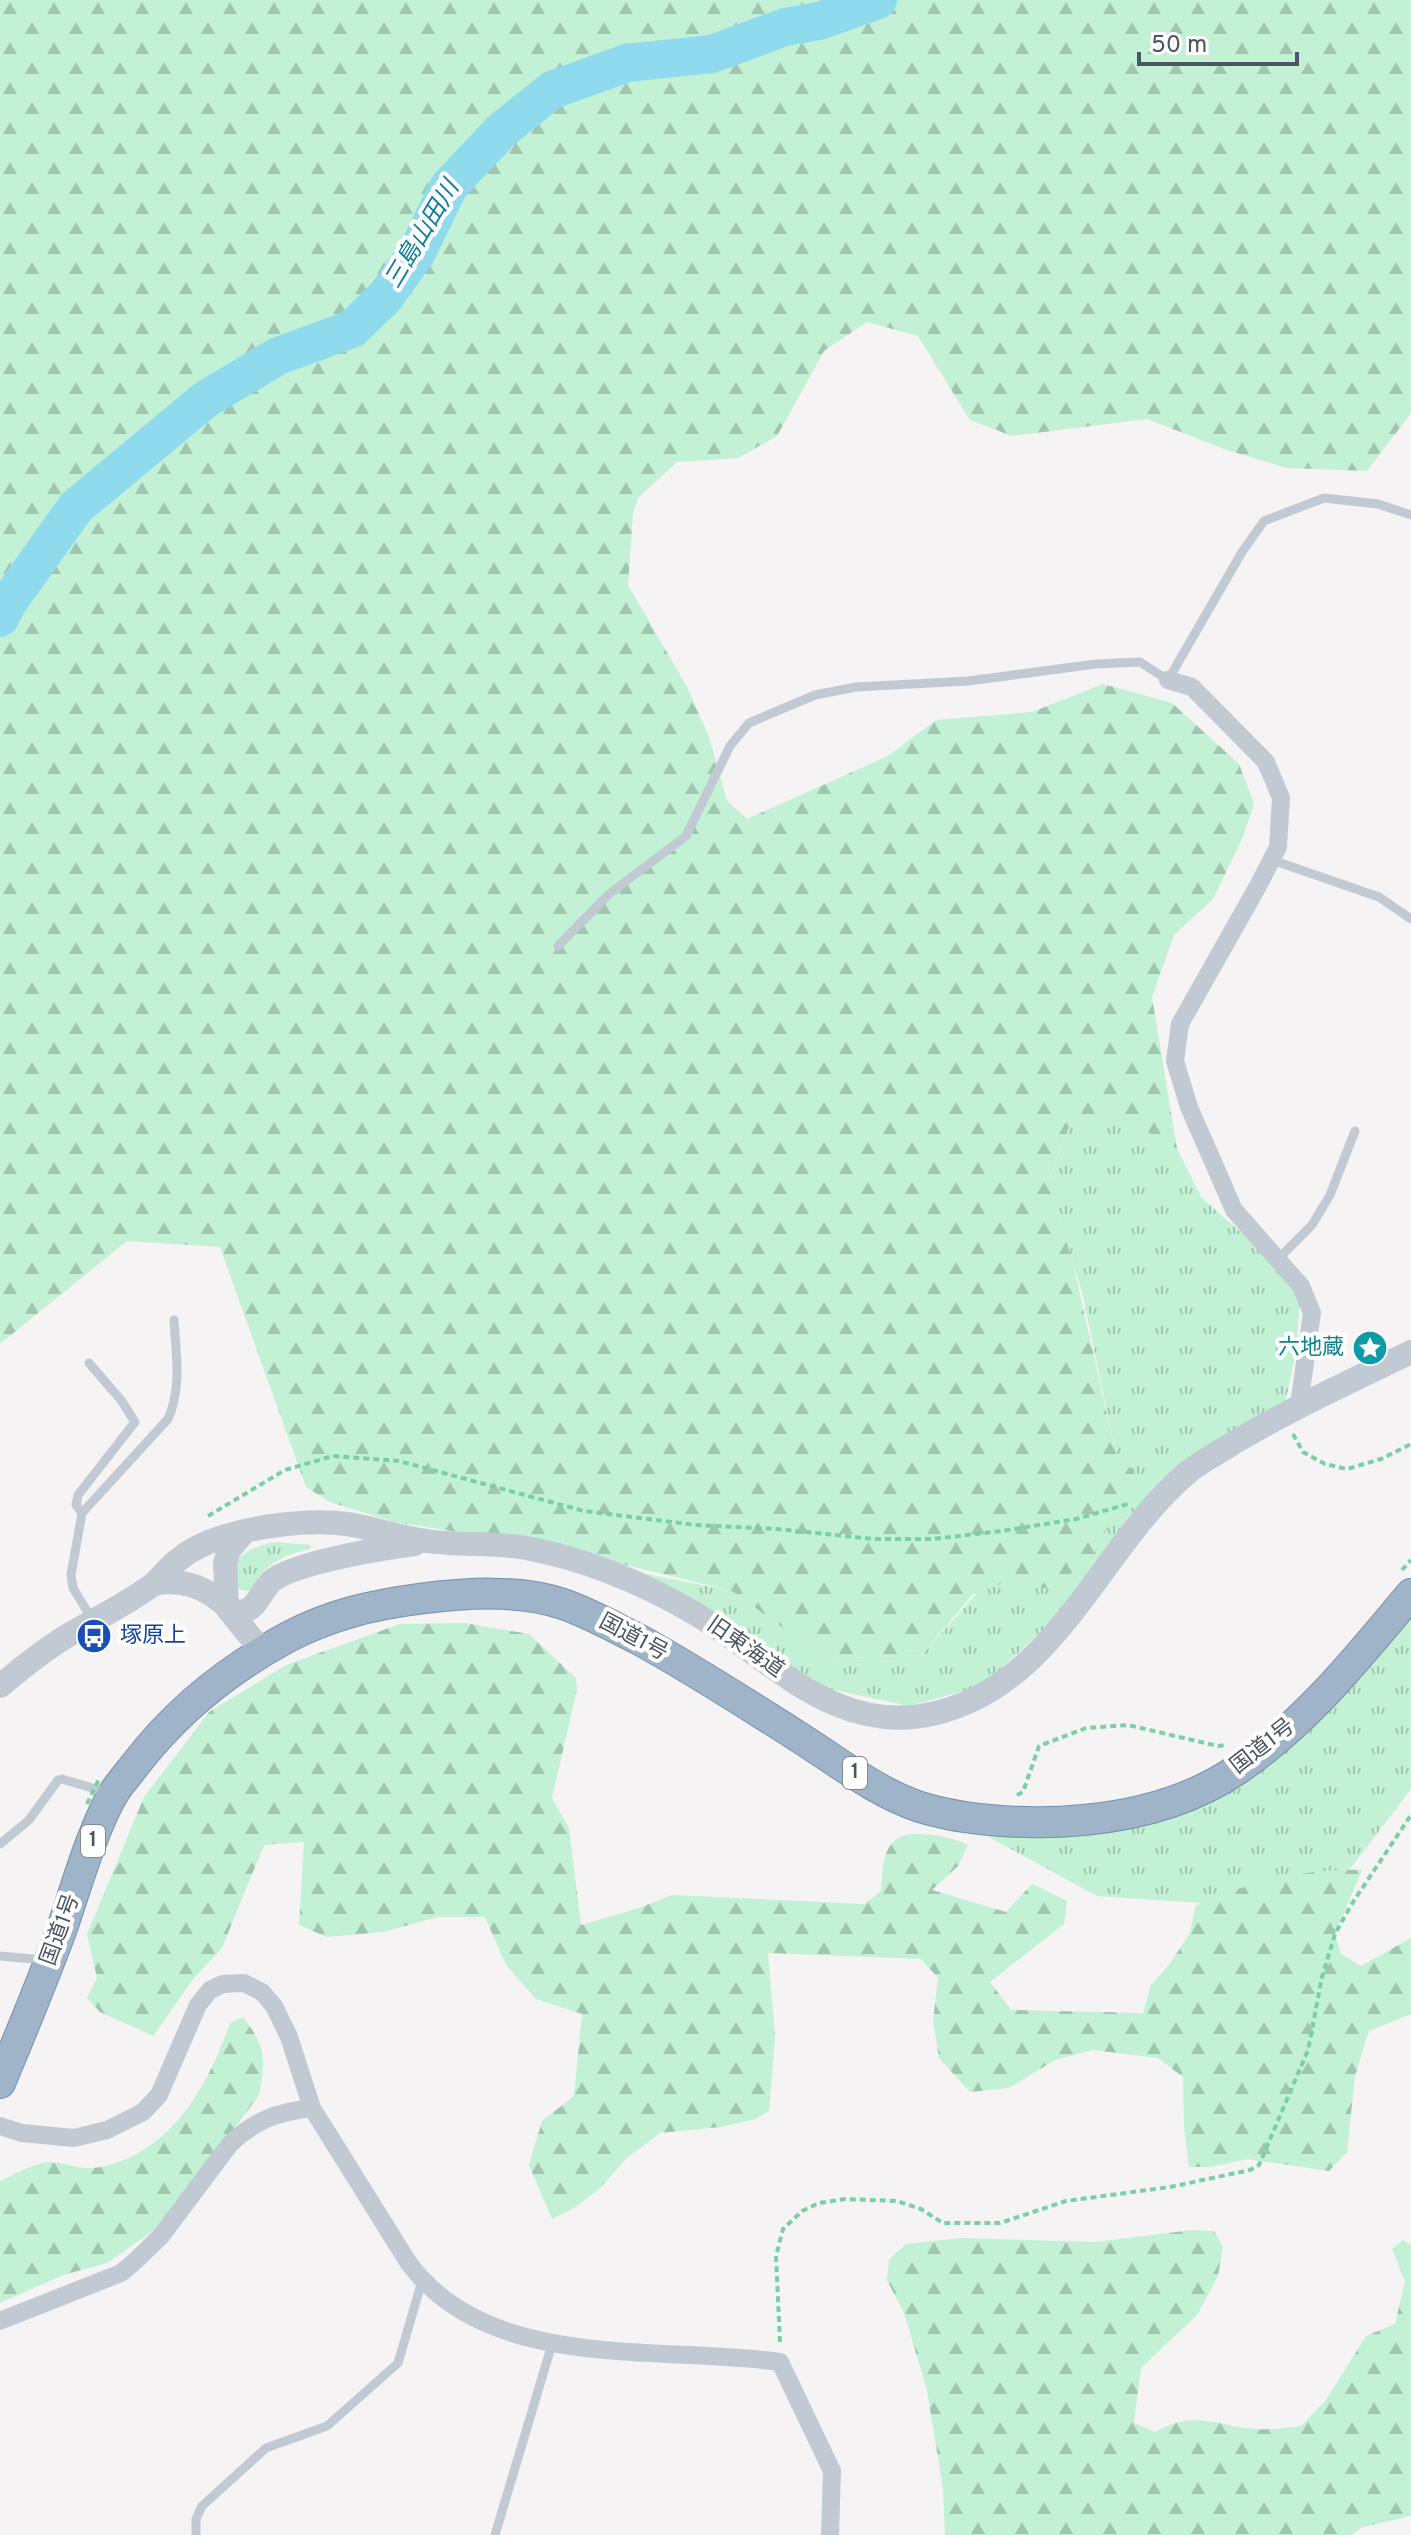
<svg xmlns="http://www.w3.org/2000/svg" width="1411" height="2535" font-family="Overpass,'Noto Sans JP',sans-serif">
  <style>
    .grass { fill: url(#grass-tufts) }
    .forest { fill: url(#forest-firs) }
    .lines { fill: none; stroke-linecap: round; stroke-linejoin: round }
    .river { stroke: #90daee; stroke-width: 38 }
    .trunk-casing { stroke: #7690ad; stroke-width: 32 }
    .path { stroke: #7ad0a6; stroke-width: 4; stroke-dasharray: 6 4; stroke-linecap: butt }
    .service { stroke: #c1cad2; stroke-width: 9 }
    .minor { stroke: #c1cad2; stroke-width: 18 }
    .tertiary { stroke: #c1cad2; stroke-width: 24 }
    .trunk { stroke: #9fb4c9; stroke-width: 30 }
    .path-bridge { stroke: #7ad0a6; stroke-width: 4; stroke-dasharray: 6 4; stroke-linecap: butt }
    .labels { text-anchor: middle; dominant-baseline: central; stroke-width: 8; stroke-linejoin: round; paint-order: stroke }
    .shield { fill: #fff; stroke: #808990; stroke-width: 2 }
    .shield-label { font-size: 20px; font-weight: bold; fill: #4a5661 }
    .culture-label { font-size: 22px; fill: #0d838f; stroke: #fff; text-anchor: end }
    .transit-label { font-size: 22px; fill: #164399; stroke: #fff; text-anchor: start }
    .street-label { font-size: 22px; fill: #4a5661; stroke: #fff }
    .water-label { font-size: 24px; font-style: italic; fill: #0c7c9b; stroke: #fff }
  </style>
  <defs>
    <pattern id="grass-tufts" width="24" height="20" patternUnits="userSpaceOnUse" patternTransform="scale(2)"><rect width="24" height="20" fill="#c3f1d5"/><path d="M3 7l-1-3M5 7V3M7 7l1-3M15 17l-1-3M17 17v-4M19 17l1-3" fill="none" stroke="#a0c6b0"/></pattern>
    <pattern id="forest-firs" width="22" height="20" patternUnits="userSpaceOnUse" patternTransform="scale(2)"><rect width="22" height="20" fill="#c3f1d5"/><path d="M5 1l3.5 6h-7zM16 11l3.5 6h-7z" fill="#a0c6b0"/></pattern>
  </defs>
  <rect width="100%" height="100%" fill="#f5f3f3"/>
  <!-- grass -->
  <path class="grass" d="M1118 1115 1174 1143 1201 1197 1301 1286 1296 1352 1283 1413 1167 1493 1096 1581 982 1686 909 1706 806 1684 611 1567 732 1591 826 1659 922 1655 977 1593 1009 1581 1116 1454 1082 1292 1048 1181 1071 1122Z
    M275 1542 311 1545 310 1549C293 1552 273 1560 261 1574 256 1579 255 1585 250 1591L240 1590C222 1559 249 1547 275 1542Z
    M1411 1605V1789L1350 1869 1201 1903 1097 1896 989 1837 1178 1808Z"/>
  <!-- forest -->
  <path class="forest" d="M0 0H1411V413L1367 471 1287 468 1227 450 1147 419 1012 436 970 420 918 336 867 322 824 351 777 436 738 458 677 462 638 498 633 514 628 585 687 687 709 737 727 801 747 819 888 756 936 720 1032 712 1103 684 1172 703 1239 764 1254 804 1243 837 1213 899 1174 935 1152 997 1177 1149 1118 1115 1071 1122 1048 1180 1073 1263 1116 1454 1134 1471 1096 1551 1050 1589 1009 1581 972 1595 922 1655 826 1659 732 1591 548 1546 394 1522 330 1502 306 1487 220 1247 127 1241 0 1344Z
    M465 1623 529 1634 576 1678 577 1690 552 1798 569 1828 581 1925 639 1908 672 1895 865 1904 881 1891C883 1861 883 1832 920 1834 938 1835 951 1837 968 1845L958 1866 932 1890 1006 1912 1032 1884 1067 1901 1064 1924 990 1982 1011 2010 1143 2013 1151 1985 1169 1965 1190 1933 1195 1906C1238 1884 1314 1867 1362 1870L1335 1934 1341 1954 1361 1966 1411 1938V2014L1369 2031 1355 2076 1347 2152 1329 2171 1247 2159 1211 2167H1189L1184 2127 1183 2077 1158 2058 1093 2050 1055 2060 1009 2088 970 2092 939 2058 933 2020 938 1978 921 1959 768 1953 775 2037 769 2111 756 2119 721 2127 660 2133 627 2158 598 2190 574 2208 552 2219 529 2165 542 2121 574 2096 582 2014 536 1999 506 1965 485 1917H438L383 1932 327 1937 299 1925 304 1842 264 1845 222 1948 194 1978 153 2036 100 2012 87 1998 97 1978 87 1934 144 1797 209 1712 286 1665 400 1624Z
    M243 2017C266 2047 266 2057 259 2095L167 2221 107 2263 63 2275 0 2303V2181C14 2175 37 2161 52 2162 66 2163 81 2170 94 2168 168 2158 208 2087 230 2023Z
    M1192 2230 1214 2231 1223 2247 1218 2276 1197 2315 1141 2368 1134 2423 1155 2432C1195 2409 1215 2426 1257 2429 1272 2430 1287 2428 1301 2426L1326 2400 1366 2336 1395 2324 1405 2281 1392 2249 1403 2240 1411 2245V2516L1363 2527 1351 2535H945L943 2489 927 2390 904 2313 887 2280 889 2260 906 2244 961 2238 1096 2242Z"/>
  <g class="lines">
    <!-- river -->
    <path class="river" d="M0 618 7 604 76 507 206 399 278 356 352 329 385 297 416 254 449 186 501 131 552 90 627 63 712 54 785 27 819 21 878 0"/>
    <defs>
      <path id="trunk" d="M0 2083C21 2033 42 1982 61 1931 76 1888 91 1833 113 1794 119 1784 128 1774 135 1765 176 1711 229 1669 288 1637 330 1615 372 1605 418 1599 465 1593 518 1589 563 1604 589 1613 614 1627 638 1639 691 1668 742 1701 794 1734 834 1759 875 1792 920 1807 968 1822 1034 1825 1084 1820 1137 1815 1193 1800 1238 1769 1307 1722 1358 1657 1411 1594"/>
    </defs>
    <!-- trunk casing -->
    <use href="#trunk" class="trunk-casing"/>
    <!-- path -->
    <path class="path" d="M1293 1434 1303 1452 1325 1464 1347 1469 1381 1459 1411 1444
      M208 1516 285 1470 333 1456 399 1461 584 1511 695 1525 777 1529 874 1539H933L1002 1531 1076 1519 1128 1504
      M1402 1570 1411 1560
      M1017 1795 1023 1792 1039 1746 1086 1728 1128 1725 1218 1746 1225 1745
      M780 2342 776 2256 783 2229 802 2211 819 2203 845 2199 897 2201 921 2209 943 2223H1000L1066 2201 1170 2187 1250 2170 1259 2165 1308 2050 1322 1977 1335 1934 1353 1902 1411 1815"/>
    <!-- service -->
    <path class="service" d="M1272 860 1379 897 1411 919
      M558 946 609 894 686 836 730 746 749 723 815 695 856 687 968 681 1096 664 1140 662 1168 680 1242 552 1264 521 1324 498 1378 504 1411 515
      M1277 1260 1312 1225 1330 1195 1355 1131
      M82 1513 76 1505 78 1495 135 1422 121 1400 89 1363
      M93 1621 73 1588 71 1575 82 1513 168 1419C182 1388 176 1353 174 1320
      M0 1844 29 1820 58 1780 62 1779 109 1793
      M0 1956 44 1960
      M196 2535V2519L202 2506 266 2448 327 2426 398 2363 422 2281
      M495 2535 552 2344"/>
    <!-- minor -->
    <path class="minor" d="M1168 680 1192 687 1266 762 1281 798 1278 847 1258 886 1180 1024 1175 1061 1189 1107 1234 1210 1301 1286 1312 1313 1299 1405
      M0 2126 22 2133 74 2138 107 2130 143 2112 159 2095 198 2005 210 1990 223 1984 244 1983 262 1992 274 2006 289 2037 312 2108 408 2262C488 2373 661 2345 780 2362L832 2471 830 2535
      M0 2321 121 2273 132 2264 161 2236 230 2144C255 2120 278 2112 312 2108"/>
    <!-- tertiary -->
    <path class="tertiary" d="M244 1532 229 1550 225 1563 227 1608 262 1651
      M154 1584C174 1580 194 1583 212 1595 222 1601 230 1614 244 1611 258 1608 262 1588 273 1580 298 1562 383 1548 415 1544
      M0 1686C19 1670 38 1655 59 1641 89 1622 122 1607 151 1586 157 1582 162 1575 168 1569 181 1556 199 1545 217 1539 253 1526 309 1519 347 1524 374 1528 400 1538 427 1541 460 1546 493 1542 526 1548 584 1559 643 1583 694 1613 771 1658 836 1738 936 1713 1058 1683 1099 1548 1187 1473 1201 1461 1220 1452 1235 1442 1292 1408 1351 1381 1411 1352"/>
    <!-- trunk -->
    <use href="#trunk" class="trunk"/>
    <!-- path-bridge -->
    <path class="path-bridge" d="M87 1804 99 1779"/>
  </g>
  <!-- icons -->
  <defs>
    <symbol id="sight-disc" viewBox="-11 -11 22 22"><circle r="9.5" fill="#0f9aa8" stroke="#fff"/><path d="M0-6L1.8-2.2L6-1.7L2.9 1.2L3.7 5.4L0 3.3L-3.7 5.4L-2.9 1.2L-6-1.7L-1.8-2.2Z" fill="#fff"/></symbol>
    <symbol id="bus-disc" viewBox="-11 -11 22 22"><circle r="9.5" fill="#1a4fb4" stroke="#fff"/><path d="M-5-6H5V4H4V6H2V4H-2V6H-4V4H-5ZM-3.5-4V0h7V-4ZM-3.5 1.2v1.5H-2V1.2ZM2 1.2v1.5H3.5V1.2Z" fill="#fff"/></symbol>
  </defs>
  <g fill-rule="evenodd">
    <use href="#sight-disc" x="1350" y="1328" width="40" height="40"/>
    <use href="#bus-disc" x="74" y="1616" width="40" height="40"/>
  </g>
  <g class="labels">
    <!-- shield labels -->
    <g class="shield">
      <rect x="843" y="1757" width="24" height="32" rx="6"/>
      <rect x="81" y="1825" width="24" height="32" rx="6"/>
    </g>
    <g class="shield-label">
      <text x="855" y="1773">1</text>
      <text x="93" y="1841">1</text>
    </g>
    <!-- culture labels -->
    <g class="culture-label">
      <text x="1344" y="1348">六地蔵</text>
    </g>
    <!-- transit labels -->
    <g class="transit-label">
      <text x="120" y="1636">塚原上</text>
    </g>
    <!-- street labels -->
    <g class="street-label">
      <text transform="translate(633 1638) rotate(28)">国道1号</text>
      <text transform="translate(745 1648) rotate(35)">旧東海道</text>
      <text transform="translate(1263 1747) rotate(-38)">国道1号</text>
      <text transform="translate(61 1930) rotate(-70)">国道1号</text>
    </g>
    <!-- water labels -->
    <g class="water-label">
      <text transform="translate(423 235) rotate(-59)">三島山田川</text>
    </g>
  </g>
  <!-- scale -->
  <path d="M1139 52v12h158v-12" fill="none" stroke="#4a5661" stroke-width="4"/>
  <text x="1151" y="52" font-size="24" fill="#4a5661" stroke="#ffffff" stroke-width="6" paint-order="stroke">50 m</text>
</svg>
